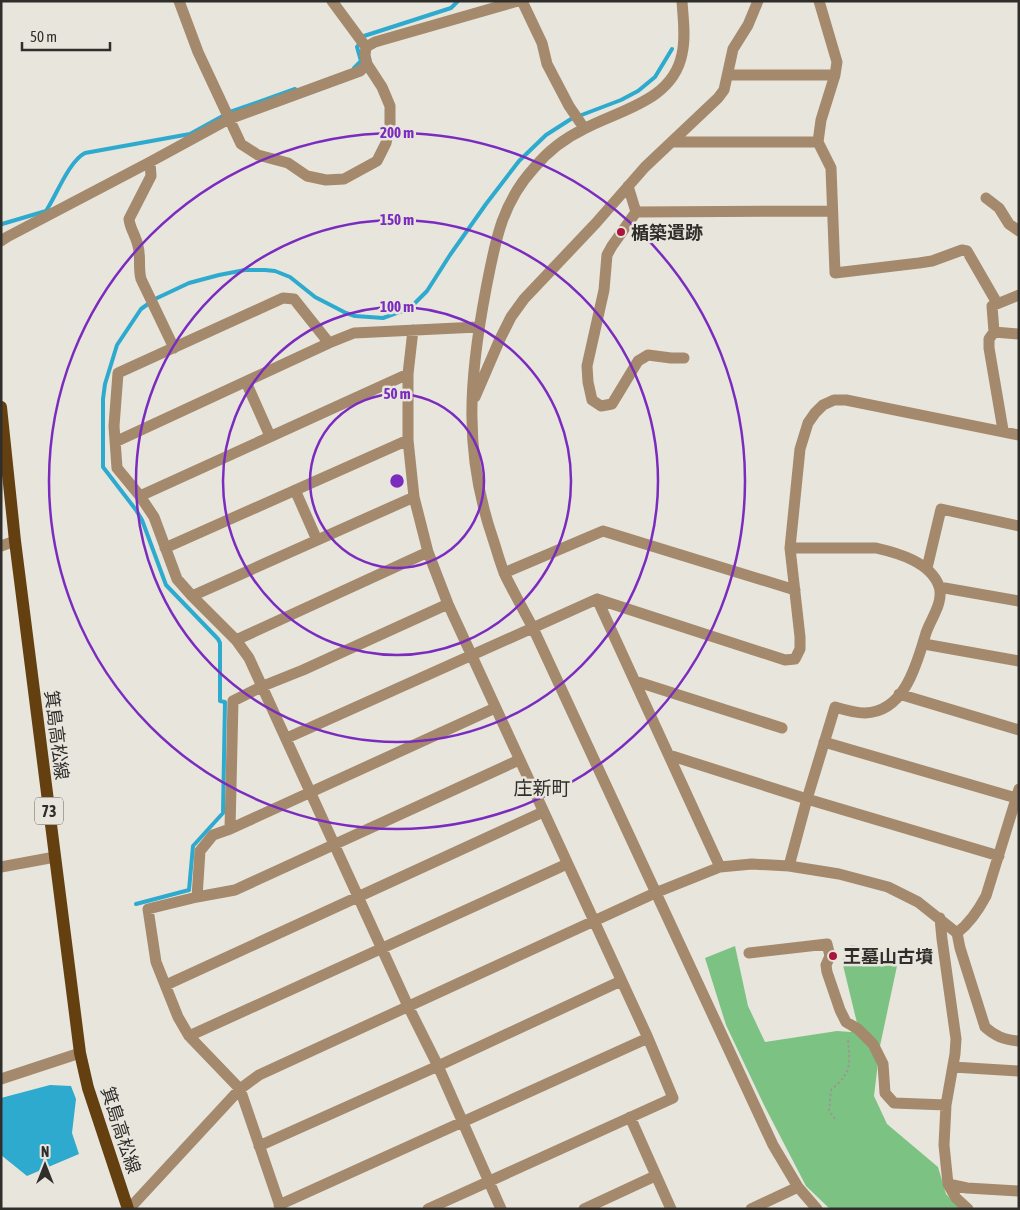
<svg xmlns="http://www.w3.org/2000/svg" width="1020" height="1210" font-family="'Asap Condensed','Noto Sans JP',sans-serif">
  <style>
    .forest { fill: #7cc383 }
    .water { fill: #2eaace }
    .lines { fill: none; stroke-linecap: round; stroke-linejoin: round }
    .stream { stroke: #2eaace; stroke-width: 4 }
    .path { stroke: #9a9892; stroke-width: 2; stroke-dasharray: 2.5 2.5; stroke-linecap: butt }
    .minor { stroke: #a4896c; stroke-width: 11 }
    .major { stroke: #643f10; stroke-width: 12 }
    .ring { fill: none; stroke: #7b2cbf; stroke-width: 2.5 }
    .poi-dot { fill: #aa143f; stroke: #e7e5dc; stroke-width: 2 }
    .labels { text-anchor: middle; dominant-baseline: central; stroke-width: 5; stroke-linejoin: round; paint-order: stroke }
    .shield { fill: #e7e5dc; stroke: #666560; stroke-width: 1 }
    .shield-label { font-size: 16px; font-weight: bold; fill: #2f2e2b }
    .poi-label { font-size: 18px; font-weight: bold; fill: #2f2e2b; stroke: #e7e5dc; text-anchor: start }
    .street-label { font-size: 18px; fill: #2f2e2b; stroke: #e7e5dc }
    .neighbourhood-label { font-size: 19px; fill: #2f2e2b; stroke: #e7e5dc }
    .centre { fill: #7b2cbf; stroke: #e7e5dc; stroke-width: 2.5 }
    .ring-label { font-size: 15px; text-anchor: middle; font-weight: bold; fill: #7b2cbf; stroke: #e7e5dc; stroke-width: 5; stroke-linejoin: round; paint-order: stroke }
  </style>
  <rect width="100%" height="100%" fill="#e7e5dc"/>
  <!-- forest -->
  <path class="forest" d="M851 945 882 950 897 966 880 1046 874 1096 887 1124 938 1167 946 1194 961 1209H830L806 1186 765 1107 726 1025 705 958 735 946 748 1006 765 1042 837 1031 851 1032 857 1023 842 961Z"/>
  <!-- water -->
  <path class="water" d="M50 1085 71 1086 76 1099 72 1133 79 1154 27 1176 1 1155V1098Z"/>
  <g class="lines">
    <!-- stream -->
    <path class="stream" d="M354 68 361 61 357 47 364 36 451 8 458 1
      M2 224 46 211C56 196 69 161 85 153L190 134 230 112 295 89
      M136 904 189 890 193 846 223 813 225 702 220 701V643L218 639 166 585 142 520 136 510 103 467V399L105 384 117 345 141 309 155 299 189 283 219 275 245 270H265L275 271 290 277 315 297 346 313 355 316 383 318 410 308 427 291 450 255 486 204 519 161 546 135 571 119 621 100 638 91 655 77 672 49"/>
    <!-- path -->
    <path class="path" d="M835 1119 829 1111 831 1090C854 1070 849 1065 848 1037"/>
    <!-- minor -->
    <path class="minor" d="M179 1 198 52 241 144 258 155 288 163 307 176 326 180 344 179 377 161 386 143 390 125V106L382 87 367 64 365 55 366 47 332 1
      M522 1 542 43 547 64 569 106 584 128
      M682 1C683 18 686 37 682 54 673 101 619 110 584 129 565 138 547 152 534 168 501 204 495 243 486 289 469 378 463 452 493 539 497 551 500 563 505 575 514 593 524 611 533 628L773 1145 798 1187 817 1209
      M819 1 837 62 835 75 821 120 818 142 831 168 835 273 919 263 932 261 962 250 967 251 997 303
      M366 47 375 42 518 1
      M728 75H835
      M672 142H818
      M150 162 151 176 129 219C130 229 136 236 138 246 141 256 138 268 141 279L174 348
      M628 186 636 212 831 211
      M986 198 999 208 1009 224 1019 231
      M636 212 612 246 607 255 604 290 587 366 588 382 592 400 601 406 612 404 638 361 648 355 671 358H684
      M1 241 7 237 150 162 229 119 360 71 367 64
      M478 327 354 333 329 343 294 299 283 298 118 373 114 426 117 468 140 496 154 517 177 579 192 596 236 640 249 658 408 1006 438 1066 501 1209
      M413 330 408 374V440L414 497 428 552 448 604 648 1038 673 1098 428 1209
      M994 332 992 306 1019 295
      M246 382 270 436
      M475 397 500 339 511 317 524 299 596 223 645 167 718 98 724 90 733 49 748 25 758 1
      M1003 430 989 348V339L994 332 1019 334
      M115 442 329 343
      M295 490 317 540
      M140 496 408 374
      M1 546 15 541
      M165 548 408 440
      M927 568 941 509 1019 526
      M504 573 603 531 795 590
      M939 587 1019 601
      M192 596 414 497
      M597 599 720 867
      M236 640 428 552
      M924 644 1019 661
      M635 681 782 728
      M899 694 1019 730
      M287 738 597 599 785 660 795 659 800 649V637L790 548 800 449 808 423 815 413 823 405 834 400H846L1019 435
      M824 742 1016 798
      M669 755 807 799 999 856
      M230 829 495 708
      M789 866 807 799 835 707C845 710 855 713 865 713 905 712 917 663 926 633 931 618 944 603 939 586 930 562 898 553 876 548H790
      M1 867 55 857
      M197 897 235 890 519 760
      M940 918 942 939 956 1039 955 1054 946 1105 944 1145 948 1184 956 1198 968 1209
      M957 933C970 923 978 911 986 896L1019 789
      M749 953 827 944 830 956 826 965 827 972 840 1010 846 1022 858 1029 873 1044 883 1064 885 1093 894 1103 946 1105
      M166 985 543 812
      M189 1036 567 864
      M953 1067 1019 1071
      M1 1079 80 1053
      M630 1117 671 1209
      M259 1146 438 1066 621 981
      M948 1184 967 1188 1019 1191
      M279 1205 648 1038
      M129 1209 240 1089 259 1075 655 893 720 867 752 864 789 866 839 874 888 887 918 902 957 933 960 948 985 1027C995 1036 1004 1040 1019 1041
      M281 1209 240 1089 189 1036 178 1017 156 962 148 909 197 897 200 851 213 835 230 829 233 701 263 686 303 670 448 604
      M584 1209 655 1176
      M751 1209 798 1187"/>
    <!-- major -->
    <path class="major" d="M1 407 15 541 80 1053 88 1088 128 1209"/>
  </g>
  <!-- distance rings -->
  <g class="ring">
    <circle cx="397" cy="481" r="87"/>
    <circle cx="397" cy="481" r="174"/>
    <circle cx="397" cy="481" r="261"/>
    <circle cx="397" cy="481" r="348"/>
  </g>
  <!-- markers -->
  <g class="poi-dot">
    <circle cx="621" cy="232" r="5"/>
    <circle cx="833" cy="956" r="5"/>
  </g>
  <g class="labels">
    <!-- shield labels -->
    <rect class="shield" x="35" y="797.5" width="28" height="27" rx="4"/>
    <g class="shield-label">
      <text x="49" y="811">73</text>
    </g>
    <!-- poi labels -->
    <g class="poi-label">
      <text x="631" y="232">楯築遺跡</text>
      <text x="843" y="956">王墓山古墳</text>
    </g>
    <!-- street labels -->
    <g class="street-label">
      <text transform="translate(57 735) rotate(83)">箕島高松線</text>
      <text transform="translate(121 1130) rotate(72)">箕島高松線</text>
    </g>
    <!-- neighbourhood labels -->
    <g class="neighbourhood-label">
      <text x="542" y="788">庄新町</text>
    </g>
  </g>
  <circle cx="397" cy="481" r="8" class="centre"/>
  <g class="ring-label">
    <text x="397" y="138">200 m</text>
    <text x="397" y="225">150 m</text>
    <text x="397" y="312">100 m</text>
    <text x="397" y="399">50 m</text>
  </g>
  <!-- border -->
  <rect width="1020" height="1210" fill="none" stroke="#2f2e2b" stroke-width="5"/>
  <!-- north arrow -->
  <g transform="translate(45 1165)" stroke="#e7e5dc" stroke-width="4" paint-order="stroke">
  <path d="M0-4L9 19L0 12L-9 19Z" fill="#2f2e2b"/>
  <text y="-8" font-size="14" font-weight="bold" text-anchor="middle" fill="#2f2e2b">N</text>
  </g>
  <!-- scale -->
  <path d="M22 42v8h88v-8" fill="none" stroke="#2f2e2b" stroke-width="2.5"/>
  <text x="30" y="42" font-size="15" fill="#2f2e2b" stroke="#e7e5dc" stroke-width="4" paint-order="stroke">50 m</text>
</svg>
